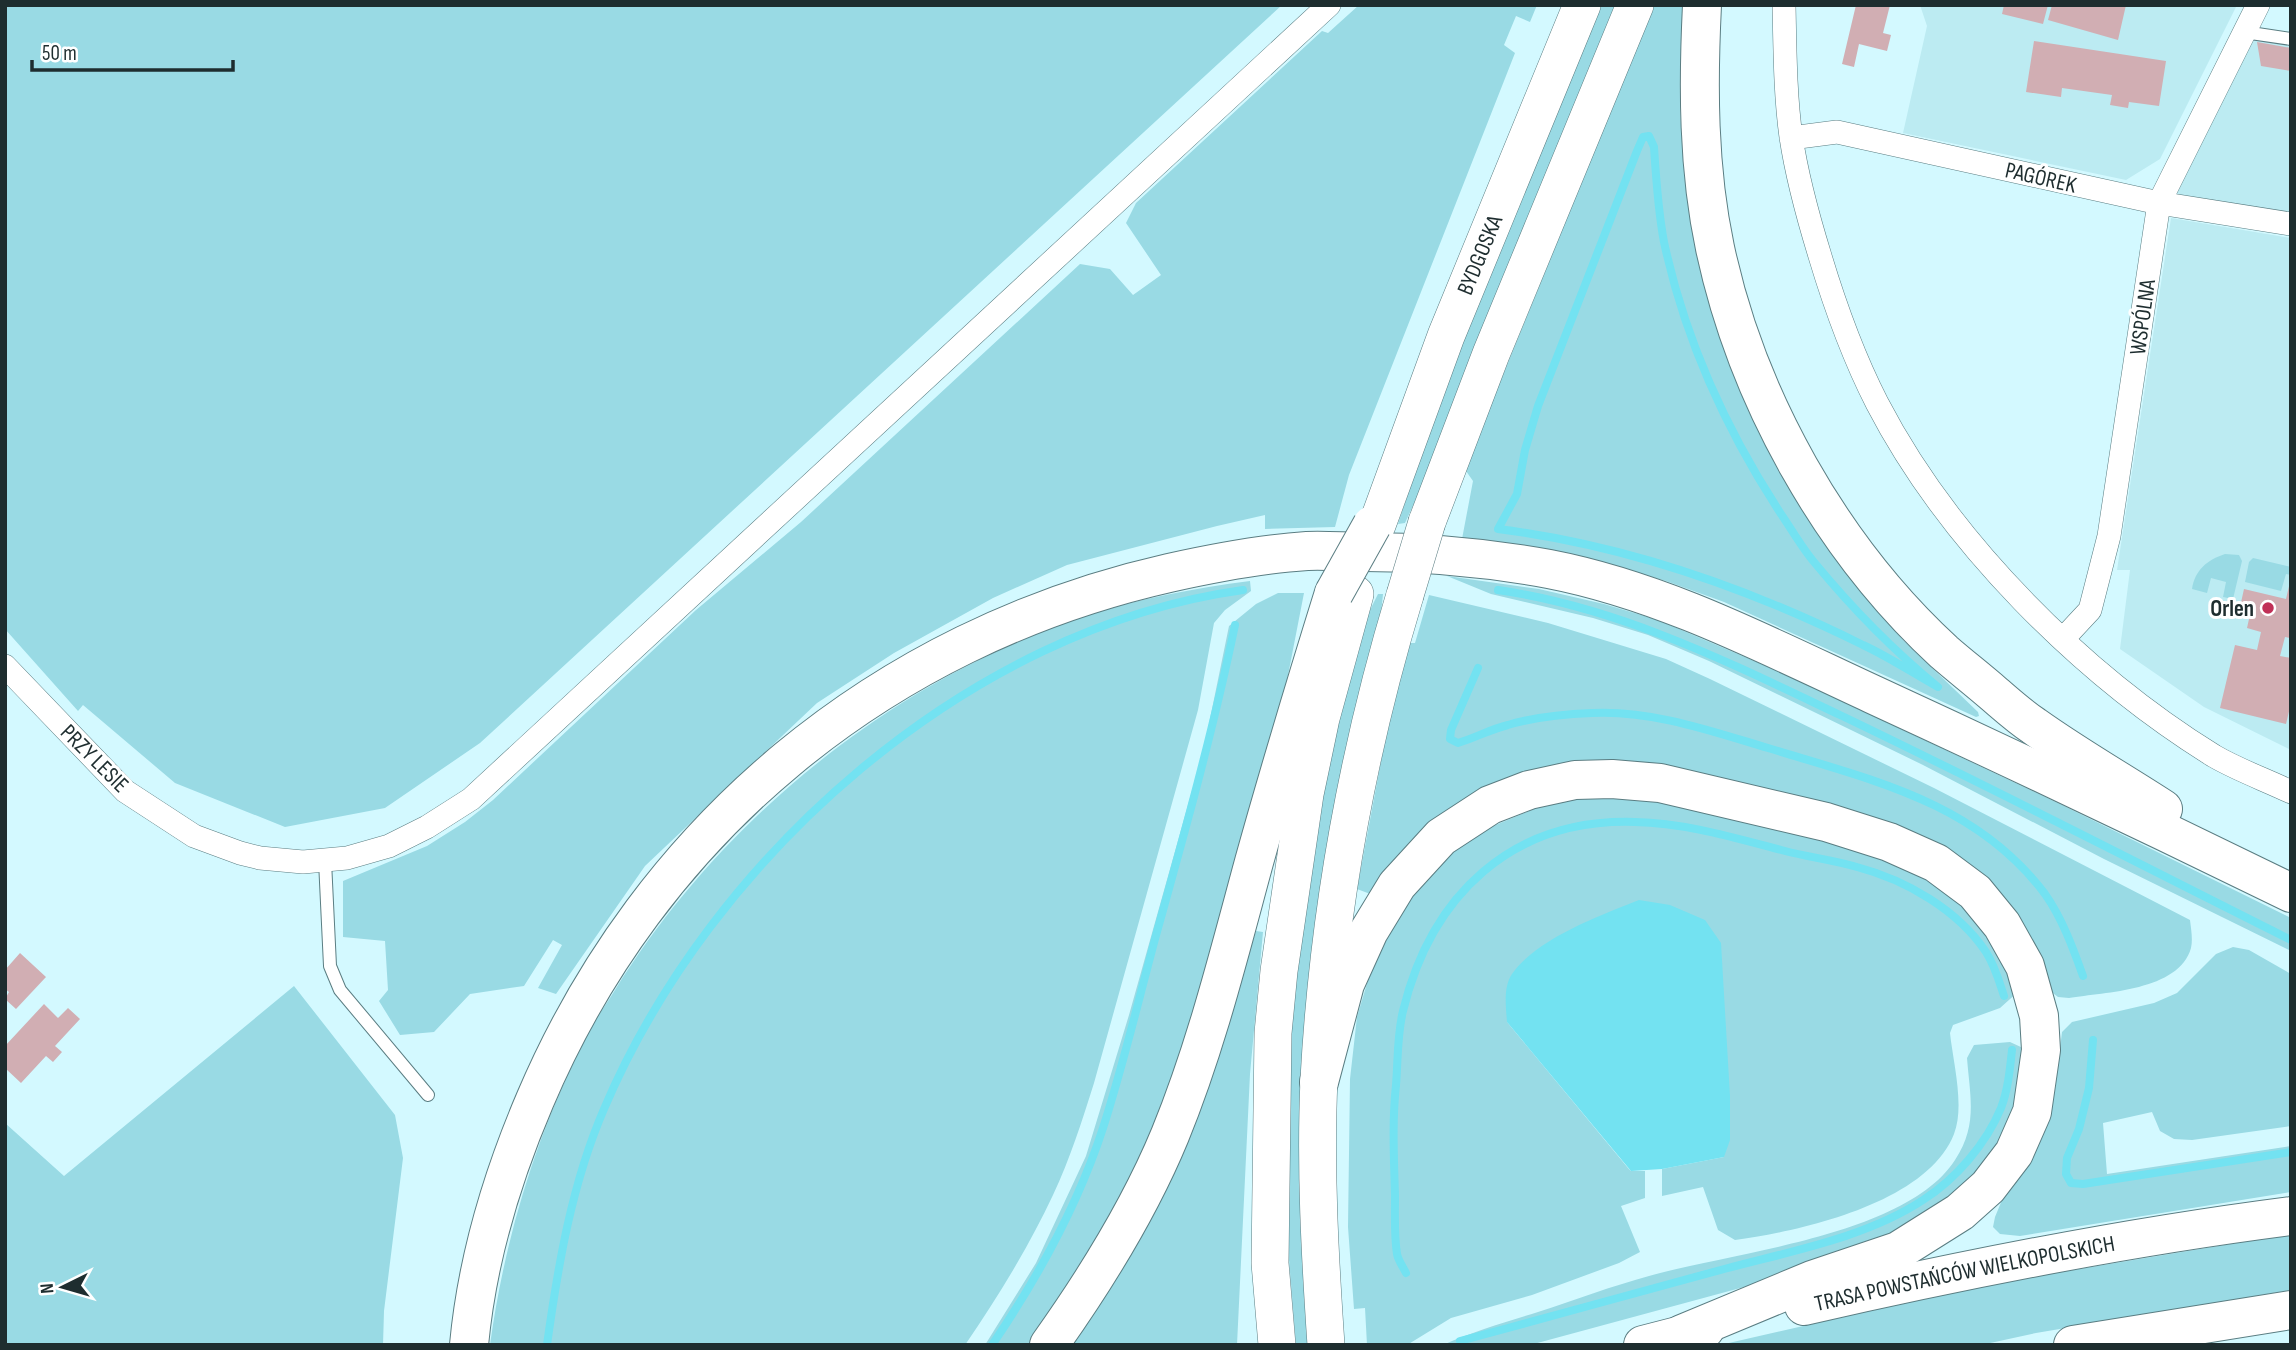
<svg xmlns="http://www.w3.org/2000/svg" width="2296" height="1350" viewBox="0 0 2296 1350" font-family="'Sofia Sans Condensed',sans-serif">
<rect width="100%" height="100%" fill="#d3f9ff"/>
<path fill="#bcebf2" d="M1920,5H2237L2160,159L2126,180L1903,133L1927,26Z
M2244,32L2291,39V224L2159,203Z
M2171,218L2291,238V750L2204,707L2120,649L2130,570H2117Z"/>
<path fill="#99dae4" d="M5,5H1282L480,743L385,808L285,827L175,783L83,705L78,711L5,629Z
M1359,5H1537L1530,22L1516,16L1504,45L1515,53L1349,475L1335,527L1265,529V515L1217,526L1067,565L993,598L894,653L817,703L645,866L556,994L538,988L562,945L553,940L524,986L470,994L434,1032L400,1035L379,1001L388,990L385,941L343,937V881L427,846L465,822L493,800L696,610L801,522L1080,264L1110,269L1133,295L1161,275L1126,223L1136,203L1322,31L1328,33Z
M1599,5H1617L1422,486L1405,523L1398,524C1456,347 1529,177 1599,5Z
M1654,5H1683L1680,111L1684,165L1876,608L1903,640L1978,712L1979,716L1976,717L1724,602L1666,581L1582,557L1462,539L1473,481L1466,471L1492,402Z
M2225,554L2239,555L2242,561L2233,599L2223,597L2226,582L2211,578L2207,593L2192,589C2195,570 2207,560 2225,554Z
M2253,558L2291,567V575L2286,574L2281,591L2245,582L2249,562Z
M1447,576L1539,589L1604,604L1658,620L1787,675L2064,806L2291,918V951L2104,859L1923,765L1709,661L1648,635L1593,618L1491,594Z
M1250,581L1251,591L1225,610L1214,623L1198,710L1094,1083C1082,1121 1070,1159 1053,1195C1028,1248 998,1297 965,1345H490C505,1236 537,1132 587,1035C595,1019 606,1005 615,990C722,818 892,681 1085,616C1138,599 1195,588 1250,581Z
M1278,593H1304L1275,742L1232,902L1143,1161L1032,1345H985L1036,1263L1086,1156L1129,1015L1204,748L1229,626L1256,604Z
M1378,594H1383L1308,1345H1296L1288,1248L1291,1022L1309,866L1335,733L1362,626Z
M1429,595L1548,623L1666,659L1710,679L1934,788L2190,920C2191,929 2193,939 2191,948C2179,991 2105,992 2069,998L2058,997L2049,990L1975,872L1562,768L1373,895L1357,889L1389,719L1409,643H1415Z
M1627,796L1724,814L1866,852L1901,865L1944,891L1977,919L2019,991L2000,1008L1953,1025L1950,1033C1953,1062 1965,1106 1954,1134C1927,1203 1801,1231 1735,1240L1718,1230L1703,1187L1662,1196V1169L1724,1157L1507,1022L1628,1168L1631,1171H1645V1198L1621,1206L1640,1252L1619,1263L1532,1295L1451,1318L1407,1345H1367L1365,1308L1354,1309L1348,1227L1350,1079L1357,1017L1374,960L1415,889L1452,852L1486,829L1546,804L1583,798Z
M1256,931L1263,932L1250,1074L1237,1345H1069L1218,1048Z
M2233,947L2249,950L2291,974V1126L2192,1140L2174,1139L2160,1131L2152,1112L2103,1123L2107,1174L2291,1146V1192L2020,1236L2000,1234L1993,1227L1995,1217L2002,1200L2045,1129L2055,1090L2062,1032L2072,1022L2154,1003L2177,993L2216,954Z
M294,986L395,1115L403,1158L384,1311L383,1345H5V1123L64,1176Z
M2010,1042L2023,1048L2017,1114L1974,1180L1901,1237L1796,1273L1530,1345H1443C1474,1331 1506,1322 1538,1312C1575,1300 1612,1286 1649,1276C1733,1252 1906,1236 1955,1160C1978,1125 1970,1097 1967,1058L1974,1045Z
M2291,1234V1290L2036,1333L1981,1345H1720L1988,1284Z"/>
<path fill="#73e2f1" d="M1639,900L1670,905L1705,920L1721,943L1730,1096V1140L1724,1157L1662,1169L1631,1171L1507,1022C1506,1007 1503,987 1512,974C1536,939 1601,915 1639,900Z"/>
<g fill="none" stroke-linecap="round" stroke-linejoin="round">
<path stroke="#73e2f1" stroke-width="8" d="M1649,136L1654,147C1656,178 1658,211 1664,242C1685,340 1726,430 1781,514C1792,530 1802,548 1814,562C1851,607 1893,650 1938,687C1913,673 1889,657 1863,645C1748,588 1625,545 1498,529L1517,494L1525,450L1538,406L1637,151L1643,137Z
M1498,590C1621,608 1728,662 1840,715C1991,787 2141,865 2291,940
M1478,668L1451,730L1450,739L1458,743C1475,738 1491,729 1508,725C1535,717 1564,714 1592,713C1652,710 1711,731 1768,748C1872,780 1976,802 2045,894C2062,918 2073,948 2083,976
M2093,1040L2089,1088L2079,1129L2067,1158L2066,1174L2071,1183L2083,1184L2291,1152
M1406,1273C1403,1267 1398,1260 1397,1254C1394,1235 1395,1214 1395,1196C1394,1159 1392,1122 1396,1085C1398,1061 1397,1035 1403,1011C1431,896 1511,818 1635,822C1686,823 1735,838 1785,851C1808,857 1833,860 1857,867C1906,880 1958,910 1986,952C1995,966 1999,981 2004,996
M1460,1341C1549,1317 1639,1292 1728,1268C1792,1251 1867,1237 1923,1200C1956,1179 1986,1144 2001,1108C2008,1090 2010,1069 2012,1050
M547,1345C558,1265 572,1183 604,1109C711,857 968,628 1243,590
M992,1345C1037,1279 1078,1205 1103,1128C1123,1066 1138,1002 1155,939C1184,835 1213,731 1235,625"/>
</g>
<path fill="#d1aeb3" d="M1856,5H1890L1883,33L1891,35L1887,51L1859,44L1854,67L1842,64Z
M2004,5H2048L2043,24L2002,14Z
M2052,5H2126L2118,40L2048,20Z
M2034,41L2166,61L2159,106L2129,102L2128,108L2110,105L2112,95L2062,88L2061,97L2026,92Z
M2257,42L2291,48V71L2261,66Z
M2290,582L2291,635L2290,638L2285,637L2280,656L2291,658V703L2286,724L2220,708L2235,645L2257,650L2261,632L2247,628L2251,610L2240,607L2244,589L2286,599Z
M20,953L46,977L16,1009L5,999L9,992L5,989V970Z
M44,1004L58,1018L68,1008L80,1019L55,1046L62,1052L53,1062L46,1056L21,1083L5,1068V1046Z"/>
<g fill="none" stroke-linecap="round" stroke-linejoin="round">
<defs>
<path id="service" d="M2244,32L2291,39
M325,861L330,966L340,990L428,1095"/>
<path id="minor" d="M1784,5C1785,49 1785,94 1791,137C1797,177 1808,217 1820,256C1835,306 1853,356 1877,403C1949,542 2082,674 2214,756C2238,770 2266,780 2291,792
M1791,138L1837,132L2159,203L2291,224
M2063,639L2090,610L2109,536L2159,203L2258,5
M5,666L125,791L194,836L240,853L260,858L303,862L347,858L389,846L427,827L471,799L1329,5"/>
<g id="primary">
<path d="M1427,522L1491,354L1635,5"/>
<path id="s1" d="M1377,525L1446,336L1582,5"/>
<path d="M1277,1345L1270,1263L1273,1033L1279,971L1305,794L1321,718L1355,594"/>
<path d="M1326,1345C1320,1257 1315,1168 1319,1079C1328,914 1357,753 1405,595"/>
</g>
<g id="motorway">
<path d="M1702,5C1698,86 1698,168 1715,248C1747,398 1831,548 1944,652C1960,666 1977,679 1993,693C2006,704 2019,716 2034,726C2076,756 2120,781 2163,809"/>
<path d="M1319,1082L1345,984L1369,931L1397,885L1441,837L1490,805L1529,790L1575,780L1612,779L1660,783L1826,822L1889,842L1936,863L1975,892L2002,925L2025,966L2039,1016L2041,1050L2032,1112L2014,1153L1988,1187L1960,1212L1898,1251L1812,1280L1682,1334"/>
<path id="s2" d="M1804,1306C1965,1269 2127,1237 2291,1216"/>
<path d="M469,1345C477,1260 502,1177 535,1100C650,829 882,638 1169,573C1214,563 1261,554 1307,551C1326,550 1345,552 1365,552C1426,552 1488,558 1549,569C1663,591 1768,646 1872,694C2013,759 2152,825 2291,893"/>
<path d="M1049,1345C1096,1279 1139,1210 1170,1135C1206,1047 1229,954 1254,862C1279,772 1306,683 1334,593"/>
<path d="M1643,1345L1705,1329"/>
<path d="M2073,1345L2291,1310"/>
</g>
</defs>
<use href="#service" stroke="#5a7d82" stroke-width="14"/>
<use href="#minor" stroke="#5a7d82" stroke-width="24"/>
<use href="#primary" stroke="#5a7d82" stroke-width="38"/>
<use href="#motorway" stroke="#5a7d82" stroke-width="40"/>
<use href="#service" stroke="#fff" stroke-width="12"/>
<use href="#minor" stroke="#fff" stroke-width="23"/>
<use href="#primary" stroke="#fff" stroke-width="37"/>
<use href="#motorway" stroke="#fff" stroke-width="38"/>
<defs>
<path id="primary-bridge" d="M1405,595L1427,522"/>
<path id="motorway-bridge" d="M1334,593L1372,525"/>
</defs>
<use href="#primary-bridge" stroke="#5a7d82" stroke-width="38" stroke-linecap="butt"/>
<use href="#motorway-bridge" stroke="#5a7d82" stroke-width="40" stroke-linecap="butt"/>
<use href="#primary-bridge" stroke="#fff" stroke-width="37"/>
<use href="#motorway-bridge" stroke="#fff" stroke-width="38"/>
</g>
<circle fill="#c03057" stroke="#fff" stroke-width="2.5" cx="2268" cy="608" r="7"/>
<g text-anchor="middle" stroke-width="6" stroke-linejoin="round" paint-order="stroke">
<g font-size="23" fill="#1e2d2f" stroke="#fff">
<text transform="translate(2041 177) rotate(13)" y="8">PAGÓREK</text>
<text dy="8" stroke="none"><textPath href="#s1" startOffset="289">BYDGOSKA</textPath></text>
<text transform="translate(2142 317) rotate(-82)" y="8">WSPÓLNA</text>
<text transform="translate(95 758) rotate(45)" y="8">PRZY LESIE</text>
<text dy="8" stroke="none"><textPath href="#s2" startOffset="164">TRASA POWSTAŃCÓW WIELKOPOLSKICH</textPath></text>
</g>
<g font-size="23" font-weight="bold" fill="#1e2d2f" stroke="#fff" text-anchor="end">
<text x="2254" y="616">Orlen</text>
</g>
</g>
<rect width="2296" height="1350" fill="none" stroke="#1e2d2f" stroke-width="14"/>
<g transform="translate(63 1287) rotate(265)" stroke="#ffffff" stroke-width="5" paint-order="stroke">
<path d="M0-5L12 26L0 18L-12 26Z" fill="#1e2d2f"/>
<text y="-10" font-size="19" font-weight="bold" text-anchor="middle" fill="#1e2d2f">N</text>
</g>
<path d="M32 60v10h201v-10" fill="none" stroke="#1e2d2f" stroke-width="3.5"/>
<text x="42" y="60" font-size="21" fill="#1e2d2f" stroke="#ffffff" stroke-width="5" paint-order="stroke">50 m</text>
</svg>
